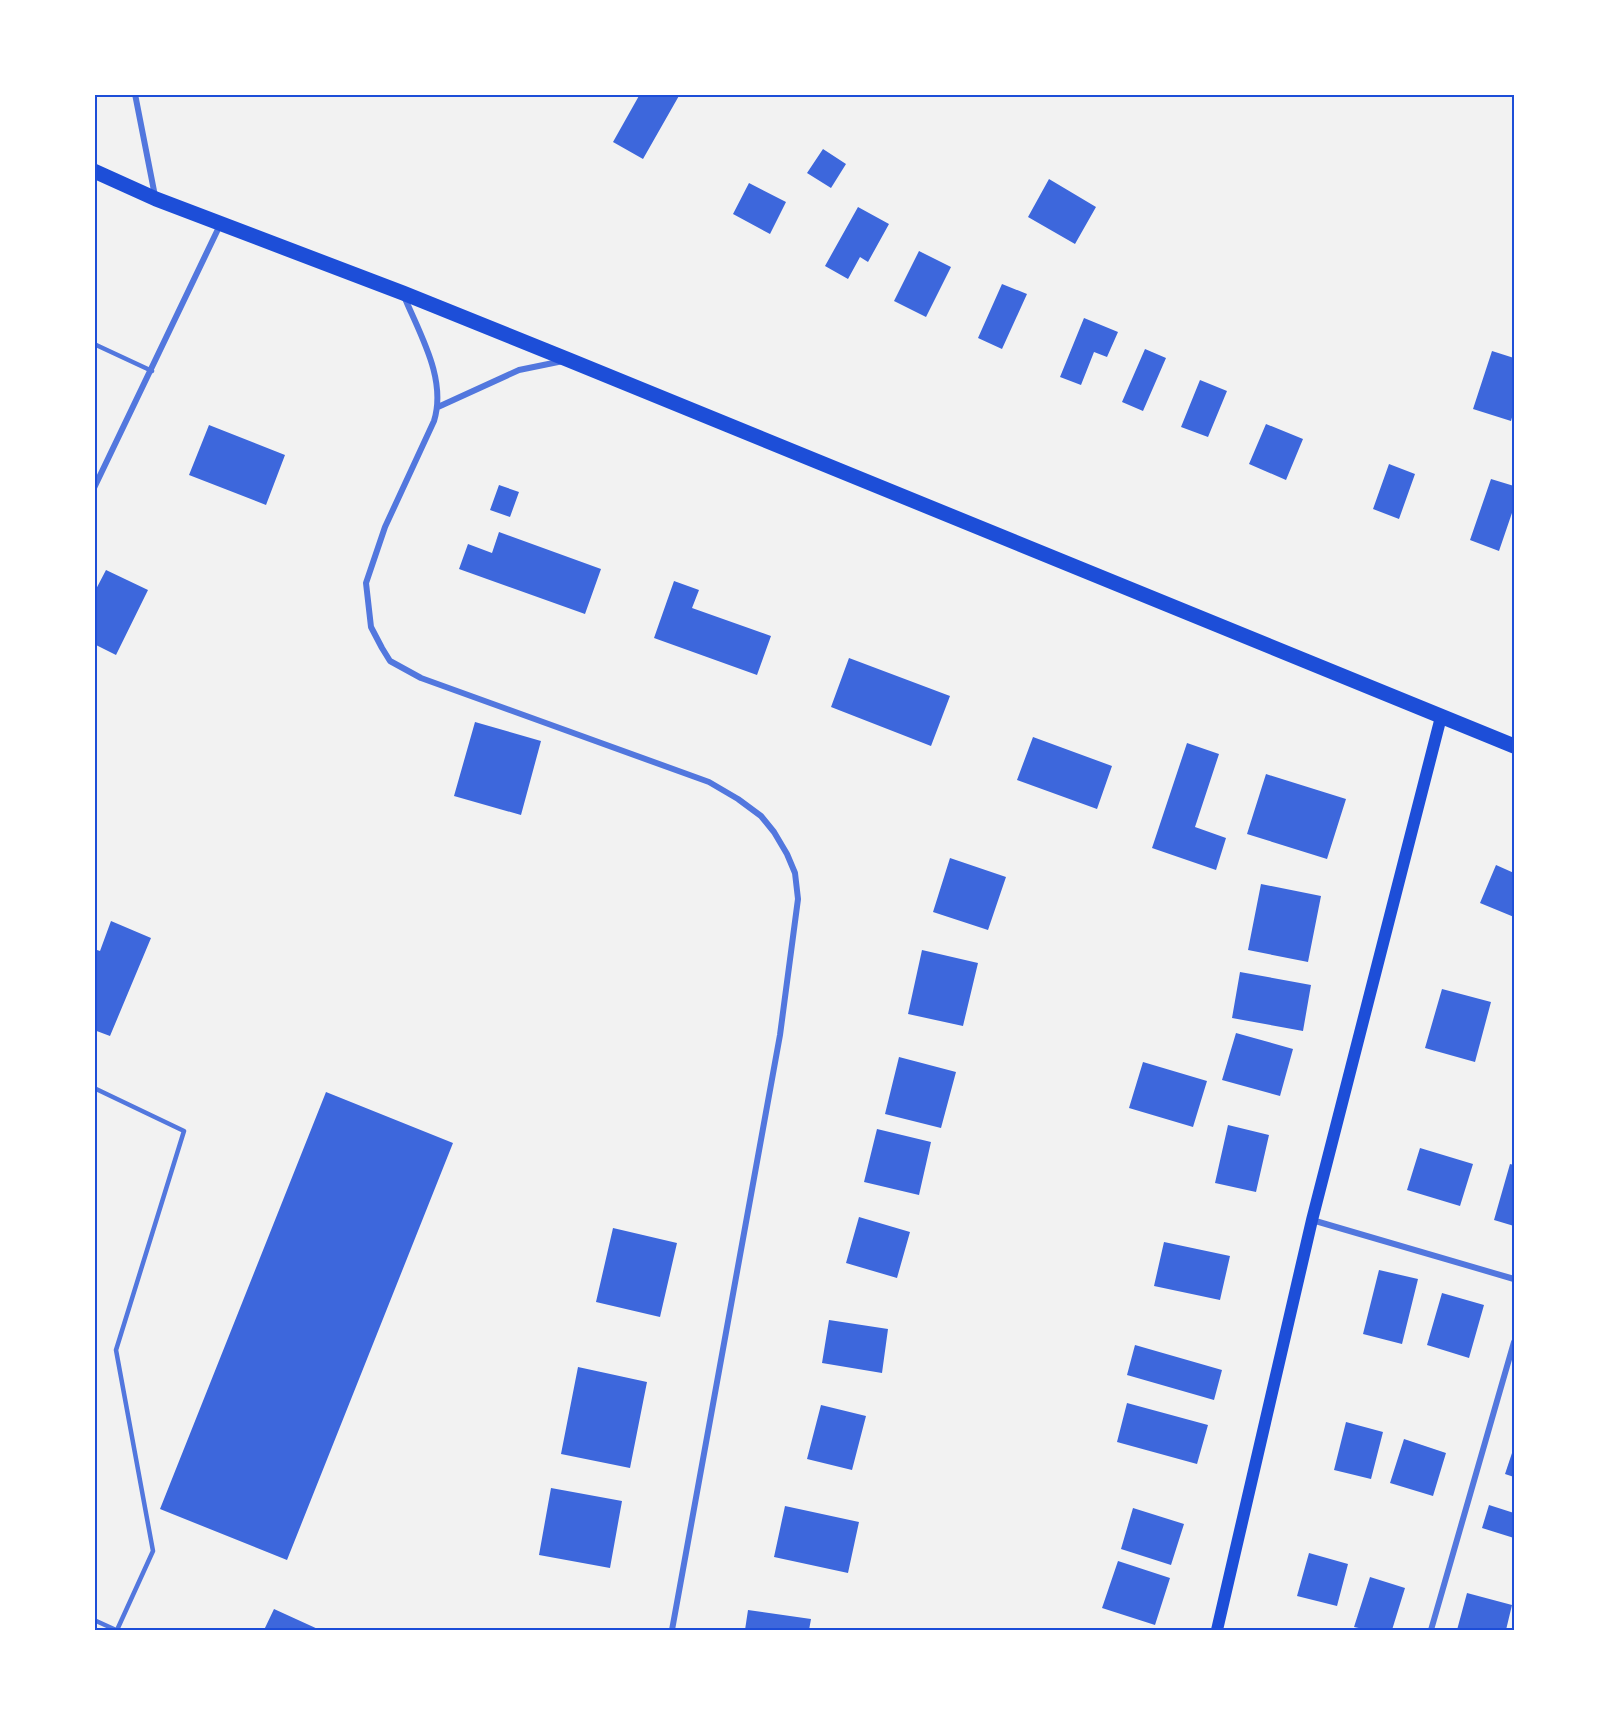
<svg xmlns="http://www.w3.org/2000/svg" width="1609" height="1725" viewBox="0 0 1609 1725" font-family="Raleway,sans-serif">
<rect width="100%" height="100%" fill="#f2f2f2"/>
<path fill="#3d67dc" d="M640,94H680L643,159L613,142Z
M823,149L846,164L831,188L807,173Z
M1049,179L1096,207L1075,244L1028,217Z
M749,183L786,202L770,234L733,214Z
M858,207L889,224L868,262L860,257L848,279L825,266Z
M919,251L951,267L926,317L894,301Z
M1002,284L1027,294L1002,349L978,338Z
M1084,318L1118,332L1107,357L1094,352L1081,385L1060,377Z
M1145,349L1166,358L1143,411L1122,402Z
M1492,351L1514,358V410L1511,421L1473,409Z
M1200,380L1227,391L1208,437L1181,427Z
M1266,424L1303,439L1286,480L1249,464Z
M209,425L285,455L266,505L189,475Z
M1389,464L1415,474L1399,519L1373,509Z
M1491,479L1514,486V507L1499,551L1470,540Z
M499,485L519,492L510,517L490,510Z
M499,532L601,569L585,614L459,569L468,544L492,553Z
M106,570L148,590L116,655L94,644V593Z
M674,581L699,590L692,608L771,636L757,675L654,638Z
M849,658L950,696L931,746L831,707Z
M475,722L541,741L521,815L454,796Z
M1033,737L1112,766L1097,809L1017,780Z
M1187,743L1219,754L1195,827L1226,838L1216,870L1152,848Z
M1266,774L1346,799L1327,859L1247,834Z
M950,858L1006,877L988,930L933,912Z
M1496,865L1514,873V917L1480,903Z
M1261,884L1321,896L1308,962L1248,950Z
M111,921L151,938L110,1036L94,1030V949L100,951Z
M922,950L978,963L963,1026L908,1014Z
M1240,972L1311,985L1303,1031L1232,1018Z
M1442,989L1491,1002L1475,1062L1425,1048Z
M1236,1033L1293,1049L1280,1096L1222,1080Z
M899,1057L956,1072L941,1128L885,1114Z
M1143,1062L1207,1081L1193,1127L1129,1108Z
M326,1092L453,1143L287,1560L160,1509Z
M1228,1125L1269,1135L1256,1192L1215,1183Z
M877,1129L931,1142L919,1195L864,1182Z
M1420,1148L1473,1164L1460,1206L1407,1190Z
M1510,1164L1514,1165V1226L1494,1220Z
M859,1217L910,1232L897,1278L846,1263Z
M613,1228L677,1243L660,1317L596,1302Z
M1164,1242L1230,1256L1220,1300L1154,1286Z
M1379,1270L1418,1279L1402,1344L1363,1334Z
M1442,1293L1484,1305L1469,1358L1427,1345Z
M829,1320L888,1329L882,1373L822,1363Z
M1135,1345L1222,1370L1214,1400L1127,1375Z
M578,1367L647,1382L630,1468L561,1454Z
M1127,1403L1208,1425L1197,1464L1117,1442Z
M821,1405L866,1416L852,1470L807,1459Z
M1346,1422L1383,1432L1371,1479L1334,1470Z
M1404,1439L1446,1453L1433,1496L1390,1483Z
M1514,1447V1477L1505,1474Z
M551,1488L622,1501L610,1568L539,1555Z
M1489,1505L1514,1513V1538L1482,1528Z
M785,1506L859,1522L848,1573L774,1557Z
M1133,1508L1184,1524L1171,1565L1121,1549Z
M1309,1553L1348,1564L1337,1606L1297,1596Z
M1118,1561L1170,1578L1155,1625L1102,1608Z
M1370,1577L1405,1588L1392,1630H1368L1354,1627Z
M1467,1593L1512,1605L1506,1630H1457Z
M274,1609L320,1630H264Z
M748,1610L811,1619L809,1630H745Z"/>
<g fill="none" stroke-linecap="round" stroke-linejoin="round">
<path stroke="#5277de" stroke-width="4.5" d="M94,344L152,371
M94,1088L184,1131L116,1350L153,1551L117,1630
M94,1620L116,1630"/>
<path stroke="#5277de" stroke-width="6" d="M135,94L155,196
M404,296C420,335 447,379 434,421L385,527L366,583L371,627L382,648L390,661L421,678L709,782L738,799L761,816L774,832L787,854L795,873L798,899L780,1035L672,1630
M438,407L519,370L563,361
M94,488L220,225
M1312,1220L1514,1279
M1431,1630L1514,1342"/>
<path stroke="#1d4ed8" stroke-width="12" d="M1217,1630L1312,1220L1441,717"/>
<path stroke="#1d4ed8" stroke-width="15" d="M94,171L156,199L403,293L569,360L1514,746"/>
</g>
<rect width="1609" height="1725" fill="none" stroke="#ffffff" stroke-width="192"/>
<rect x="96" y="96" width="1417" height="1533" fill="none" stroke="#1d4ed8" stroke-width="2"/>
</svg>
